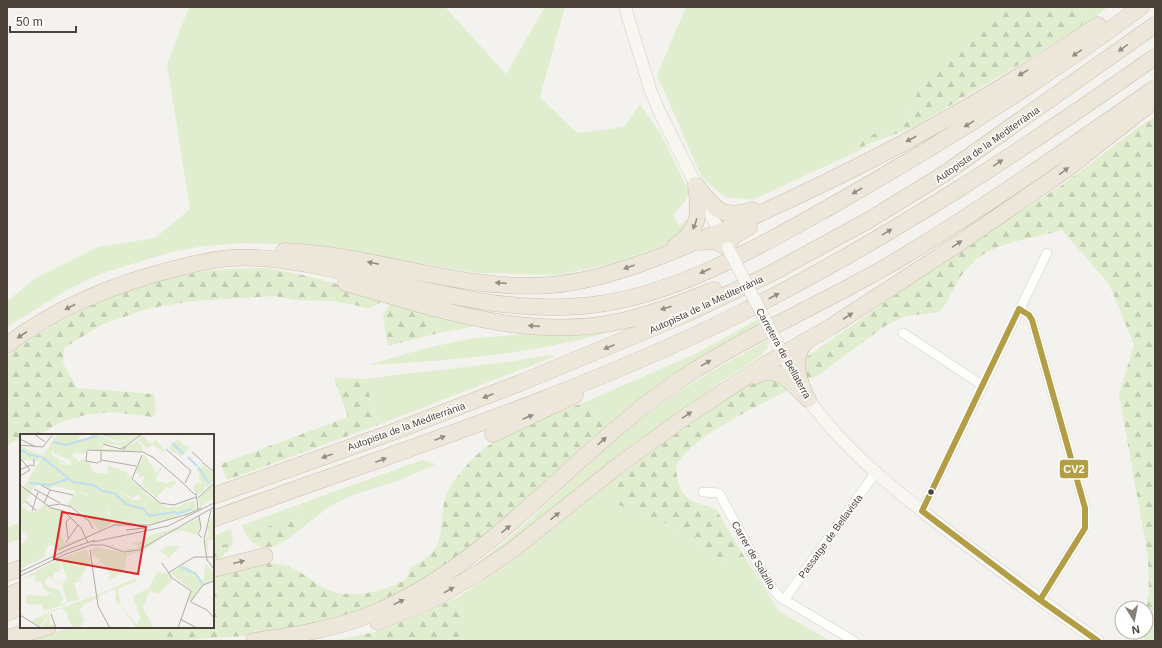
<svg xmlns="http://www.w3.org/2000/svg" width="1162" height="648" viewBox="0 0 1162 648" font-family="Helvetica,sans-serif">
<defs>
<pattern id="forest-firs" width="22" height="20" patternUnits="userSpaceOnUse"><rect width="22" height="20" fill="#e1edcf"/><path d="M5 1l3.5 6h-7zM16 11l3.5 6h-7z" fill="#c3ccb2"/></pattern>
</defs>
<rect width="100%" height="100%" fill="#f4f2ee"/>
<path fill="#e1edcf" d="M189,7H445L506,74L545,7H565L540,97L577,133L624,127L640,104L662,136L689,192L686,200L673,215L679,225L691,217L682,234L667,244L618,262L559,275L477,273L312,245L243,243L205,246L171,252L100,274L67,290L7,327V301L36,278L98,247L155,238L190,209L167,64Z
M686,7H1003L911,106L910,120L894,130L865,136L849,151L873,144L753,200L725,197L702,178L657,75Z
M1086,7H1108L1080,28L1088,13Z
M434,312L473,322L472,327L439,333Z
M757,320L760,326L640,400L608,425L587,401L695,354Z
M625,327C542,354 455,360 368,365L426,348L474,338Z
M768,340L767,346H769L759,357L718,384L637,445L552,513L470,569C532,523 584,465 644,417C682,387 725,363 768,340Z
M551,355L556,356L378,425L365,379C427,370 489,366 551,355Z
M422,460L436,464L400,480L350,496L329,507L308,523L302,517L245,533L242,525Z
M613,481V493L617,504L638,513L661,520L710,553L726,561L745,558L779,611L830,641H458C465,626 464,612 458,597L513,561Z
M21,523V539L7,543V527Z
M231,529L233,542L213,548V536Z
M72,627H159L166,641H22Z"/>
<path fill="url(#forest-firs)" d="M1003,7H1086L1088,13L1080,28L914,127L848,152L865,136L894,130L910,120L911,106L929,71L976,27Z
M1155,117V641H1144L1143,632H1146L1145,608L1149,592L1148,557L1119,394L1134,345L1109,284L1062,230C1026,241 987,241 963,273C954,286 950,300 939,312L906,316L885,326L817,376L806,380L805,358L955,254L1062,185L1140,126Z
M265,268C323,276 377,298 434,312L439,333L388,346L383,316L390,303L383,301L371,308H365L355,305L332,301L296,300L275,296L193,301L150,308L103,324L64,348L63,363L77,388L154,394L156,412L153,417L112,412L85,415L64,421L38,435H21V444L17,439L7,446V356C58,318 131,282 195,273C218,269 241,268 265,268Z
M334,378L365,379L378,425L227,480L221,464L348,417Z
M774,378L790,389C755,408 696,433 676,466C678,498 688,501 716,509L745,558L727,561L710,553L661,520L638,513L617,504L613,493V481C644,457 676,433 709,411C728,398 751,380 774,378Z
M587,401L608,425L585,444L538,492L442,572L368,611L274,634L166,641L159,627H213V575C233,570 258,560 279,564C295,566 309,579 322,587C347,601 382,592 405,580L411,567C453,547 435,526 447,493C451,483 460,473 467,465C494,432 548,417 587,401Z
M302,517L308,523C289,538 264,564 245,533Z
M233,542L229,550L213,564V548Z
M458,597C464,612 465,626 458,641H332L375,632L424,613Z"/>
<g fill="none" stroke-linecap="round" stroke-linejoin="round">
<defs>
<path id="street" d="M1019,309L1029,315L1032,320L1085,508V528L1040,600
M903,333L982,385
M703,492L719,493L768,583L780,597L854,641
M922,511L1047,253
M784,600L876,472"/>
<path id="secondary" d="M625,7L650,89L660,113L723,239
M779,347C788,364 797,383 808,399C849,456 906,499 961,541C1006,575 1052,608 1098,641"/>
<path id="highway" d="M696,185C714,208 721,220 752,210
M698,242L714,241L728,248L732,237L749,227
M676,245C700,230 700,212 696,187
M284,251C372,254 462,292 550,285C607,281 678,250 730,227C799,196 867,164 932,127C989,96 1044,61 1098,25
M346,283C435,308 528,342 622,321C653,314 684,302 714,290
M7,345C58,306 119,282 182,267C198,263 214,259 231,258C259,256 289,261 317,266C410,284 503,318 599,304C682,292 760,246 833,205C939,145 1043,80 1141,7
M755,376C780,364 791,383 808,399
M805,393C796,374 792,358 806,341
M493,434L575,395
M213,496L393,432L520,383L686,314L770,274L869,220L944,174L1155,25
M213,519C390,454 572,397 741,313C886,240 1023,150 1155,57
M213,569L265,556
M7,573L21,568
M7,596L21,590
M7,613L21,606
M378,622L434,599L480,572L511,551L619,465L685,417L766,364L832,326L955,246L1063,172L1155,100
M7,638L48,627
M254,641C295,635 335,629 374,613C497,561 574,449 684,377C753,332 830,301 901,258C988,205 1072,146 1155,88"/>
</defs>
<use href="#street" stroke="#d2d0cb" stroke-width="10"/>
<use href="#secondary" stroke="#d2cfc5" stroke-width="13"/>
<use href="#highway" stroke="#cbbfaa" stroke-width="17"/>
<use href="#street" stroke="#fdfdfc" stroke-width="9"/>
<use href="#secondary" stroke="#f7f6f1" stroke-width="12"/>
<use href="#highway" stroke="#ede7db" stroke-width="16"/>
<defs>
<path id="secondary-bridge" d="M728,248L776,341"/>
</defs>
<use href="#secondary-bridge" stroke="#d2cfc5" stroke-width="13" stroke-linecap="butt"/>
<use href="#secondary-bridge" stroke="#f7f6f1" stroke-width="12"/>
<defs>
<path id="bus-1" d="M1019,309L1029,315L1032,320L1085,508V528L1040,600L922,511Z
M1040,600L1098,641"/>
</defs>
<use href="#bus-1" stroke="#fff" stroke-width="9"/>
<use href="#bus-1" stroke="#b39e46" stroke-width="6"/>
</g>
<defs><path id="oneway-solid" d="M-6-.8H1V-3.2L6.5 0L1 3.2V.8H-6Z"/></defs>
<g fill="#948d82">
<use href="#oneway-solid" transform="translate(1123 48) rotate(144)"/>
<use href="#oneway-solid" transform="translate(1077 53) rotate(145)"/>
<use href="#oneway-solid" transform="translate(1023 73) rotate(149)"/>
<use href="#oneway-solid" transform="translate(969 124) rotate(149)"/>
<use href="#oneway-solid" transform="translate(911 139) rotate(152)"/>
<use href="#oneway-solid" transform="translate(998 163) rotate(-34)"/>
<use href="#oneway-solid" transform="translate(1064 171) rotate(-37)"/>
<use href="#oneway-solid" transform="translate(857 191) rotate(150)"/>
<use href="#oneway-solid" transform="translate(695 224) rotate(110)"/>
<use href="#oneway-solid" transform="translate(887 232) rotate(-31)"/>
<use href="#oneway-solid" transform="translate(957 244) rotate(-34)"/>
<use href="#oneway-solid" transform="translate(373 263) rotate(-169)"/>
<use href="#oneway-solid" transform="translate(629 267) rotate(160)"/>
<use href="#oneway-solid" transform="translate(705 271) rotate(156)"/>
<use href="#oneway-solid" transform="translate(501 283) rotate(-175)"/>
<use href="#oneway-solid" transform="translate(774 296) rotate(-27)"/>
<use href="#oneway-solid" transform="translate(70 307) rotate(153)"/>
<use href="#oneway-solid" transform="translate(666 308) rotate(162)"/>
<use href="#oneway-solid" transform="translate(848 316) rotate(-33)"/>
<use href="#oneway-solid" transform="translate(534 326) rotate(-176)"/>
<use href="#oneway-solid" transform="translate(22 335) rotate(147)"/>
<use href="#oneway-solid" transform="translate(609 347) rotate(157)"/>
<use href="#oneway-solid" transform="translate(706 363) rotate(-31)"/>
<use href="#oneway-solid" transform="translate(488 396) rotate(159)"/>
<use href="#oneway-solid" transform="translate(687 415) rotate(-35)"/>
<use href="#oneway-solid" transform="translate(528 417) rotate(-23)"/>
<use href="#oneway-solid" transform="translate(440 438) rotate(-21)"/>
<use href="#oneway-solid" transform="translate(602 441) rotate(-42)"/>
<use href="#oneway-solid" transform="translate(327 456) rotate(160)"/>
<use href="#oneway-solid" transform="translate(381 460) rotate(-21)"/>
<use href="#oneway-solid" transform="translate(555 516) rotate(-39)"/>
<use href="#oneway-solid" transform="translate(506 529) rotate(-39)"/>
<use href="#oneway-solid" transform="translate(239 562) rotate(-14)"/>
<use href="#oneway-solid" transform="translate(449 590) rotate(-29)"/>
<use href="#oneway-solid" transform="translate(399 602) rotate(-26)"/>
</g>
<circle fill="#4b4339" stroke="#fff" stroke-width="1.5" cx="931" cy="492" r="3.5"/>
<g text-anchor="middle" stroke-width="3" stroke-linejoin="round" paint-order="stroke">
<g font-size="10" fill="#4b4339" stroke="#fff">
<text transform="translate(987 144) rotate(-35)" y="4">Autopista de la Mediterrània</text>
<text transform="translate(706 304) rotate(-25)" y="4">Autopista de la Mediterrània</text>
<text transform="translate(784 353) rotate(61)" y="4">Carretera de Bellaterra</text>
<text transform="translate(406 426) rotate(-20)" y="4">Autopista de la Mediterrània</text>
<text transform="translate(830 536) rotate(-54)" y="4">Passatge de Bellavista</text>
<text transform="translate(754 555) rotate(60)" y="4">Carrer de Salzillo</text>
</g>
</g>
<g transform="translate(20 434)">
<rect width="194" height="194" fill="#f4f2ee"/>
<path d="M118,0H121L101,14L100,11L82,9L84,15L100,16L104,12L103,17L80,18L81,2L96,9L106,7ZM157,5L169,14L161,23L149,14ZM181,30V35L184,32L194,40V47L186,54L178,42L180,41L176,35ZM110,41L112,47L130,60L121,58L126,65L125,71L120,69V60L112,64L99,57L102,49L103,52L105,49V43ZM173.5 54a5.5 5.5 0 1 1 11 0a5.5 5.5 0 1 1-11 0ZM194,50V64L180,73L179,64ZM56,57L82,69L88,75V80L101,81L103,76L110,81V75L119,81L113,86L94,87L80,97L61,78L47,71ZM192,81L194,106H189L187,119L185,106L189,100L187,95ZM179,84L180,93L176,101L162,96L145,101L125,116L107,122L104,137L88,147L90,140L82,128L77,132L80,126L72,121L71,115L77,113L103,119L117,118L139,104ZM8,104L18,117L19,126L0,135V112ZM146,112H160L149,124L135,113L142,117ZM66,116L71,126L60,144H54L46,133L45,127L54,119ZM40,125L41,134L39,138H34L32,144L42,152L23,139L27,131ZM186,130L194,139V146L184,150L172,167L169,166L171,156L150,139L163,131L177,139L183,148ZM137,138L148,140L153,146L138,160L129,157L123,174L134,194H116L98,168L96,169V154L79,162L78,169L77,161L116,144L117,147L99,154L98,157L101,172L117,191L120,183L113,162L129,154ZM30,159L36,163L40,170L51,168L24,177L22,170L8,171L5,168L7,161L25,162ZM76,162V164L65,170L48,171L29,179L30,191L34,190L36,194L21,193L25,187L29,188L26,186L28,181L20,192L11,187L33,176Z" fill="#e1edcf"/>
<path d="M37,0H59L61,2L57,6L72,3L68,0L81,2L80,18L67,15L64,21L57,18L51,21L59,27L63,25L69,28L73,38L86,40L88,39L87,31L109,39L105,43V52L102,50L99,57L112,66H120L121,70L126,71L122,58L147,73H156L174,66L176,75L138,89L92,91L97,86H114L119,80L110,75V81L103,76L101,81H90L88,74L71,66L67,60L34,52L30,55L21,50L14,53L2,72L8,77L17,78L24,70L43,78L41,100L44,109L64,104L36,117L33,111H30L26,114L25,122L19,126L18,117L0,94V58ZM32,16L35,20L51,26L52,31L40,30L38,25L41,28L47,29L34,23L31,19ZM80,0H116L106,6L96,7ZM122,1L131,10L136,6L145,17L143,18L133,11L124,16L126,13L118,6ZM117,7L123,13L122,17H106L105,13ZM157,7L166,16L161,23L153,11ZM0,12L21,21L27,14L19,27L2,26ZM125,22L137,39L140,33L142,34L136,44L137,47L147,49L154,46L157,48L150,55L147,52L136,64L123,51L124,42L119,43V39H115L122,23ZM179,33L185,43H188L187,45L193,47L186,53L180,45L181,40L177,35ZM155,94L122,114L107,117L90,112L94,110V113L102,115H114L118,113L112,108H122L131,101ZM59,118L45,129L54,144L63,145L54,149L59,166L47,168L42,150L47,145L40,125ZM27,131L23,139L29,142L24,148L27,152L39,156L43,166L41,170L34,161L25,156L20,147L16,148L14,141L0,146ZM62,168L65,170L59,176L64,186L61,192L54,194L48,185V179L41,174Z" fill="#e1edcf" fill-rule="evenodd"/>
<path fill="none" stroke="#c0def0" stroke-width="2" d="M84,1L102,0M33,8L46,11L77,2M152,9L164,20M0,15L10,21L21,23M22,23L53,48L73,51L82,57L94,59L106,70L124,75L129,82L155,78L158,80L172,75M168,23L177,32M178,33L189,49M10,49L30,51L48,45M161,133L175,139L183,150"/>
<path fill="none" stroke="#b0aca6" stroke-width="1" d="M14,0L25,8M0,5L16,13M83,10L101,15L106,12M0,11L23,13L33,0M146,15L171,37L165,49M67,16L123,18L134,24L163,49M67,17L66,27L77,29L81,27V18M103,18L106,12L122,0M172,18L182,27M122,21L112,45L140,69L154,71L176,63M0,24L10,36L0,42M81,26L116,32M182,28L194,38M0,36L10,31L14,32V25M163,49L175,61M0,51L31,74L44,77L61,94L68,109M21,51L30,56L53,61M14,55L40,69M176,59L178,75M178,64L194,49M5,67L17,77M24,69L30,56M28,72L40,70L51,73L69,87L73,95M12,77L18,58M166,81L181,74M179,82L181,94L178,100L182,104M106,96L124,94M186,97L184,105L187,126L194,135M186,97L191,76M48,104L46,88L51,83M46,108L58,91M73,108L148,92L194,69M38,116L94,91H130L168,80M70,116L78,172L90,194M142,129L152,144L171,157L158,194M0,138L49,115L75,106M148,139L174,123H194M0,142L46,120L71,111H84L104,118L119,116L194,73M170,168L183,151L194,147M171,168L187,176L194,184M31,180L36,194M0,181L21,194M160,185L177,194"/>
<path fill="#d62828" fill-opacity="0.15" stroke="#d62828" stroke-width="2" d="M42,78L126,93L118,140L34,125Z"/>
<rect width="194" height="194" fill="none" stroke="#4b4339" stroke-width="2"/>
</g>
<rect stroke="#fff" stroke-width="1.5" x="1059" y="459" width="30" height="20" rx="4" fill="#b39e46"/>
<g font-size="11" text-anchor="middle" font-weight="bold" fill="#fff">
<text x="1074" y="473">CV2</text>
</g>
<rect width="1162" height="648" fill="none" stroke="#4b4339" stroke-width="16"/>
<g transform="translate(1134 620) rotate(170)"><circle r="19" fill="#ffffff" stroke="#b7b4b0"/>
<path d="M0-3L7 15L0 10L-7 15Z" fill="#868078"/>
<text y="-6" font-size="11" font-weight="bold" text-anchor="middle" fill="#4b4339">N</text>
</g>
<path d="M10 26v6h66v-6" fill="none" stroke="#4b4339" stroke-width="2"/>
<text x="16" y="26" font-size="12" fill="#4b4339" stroke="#ffffff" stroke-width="3" paint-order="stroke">50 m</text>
</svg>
